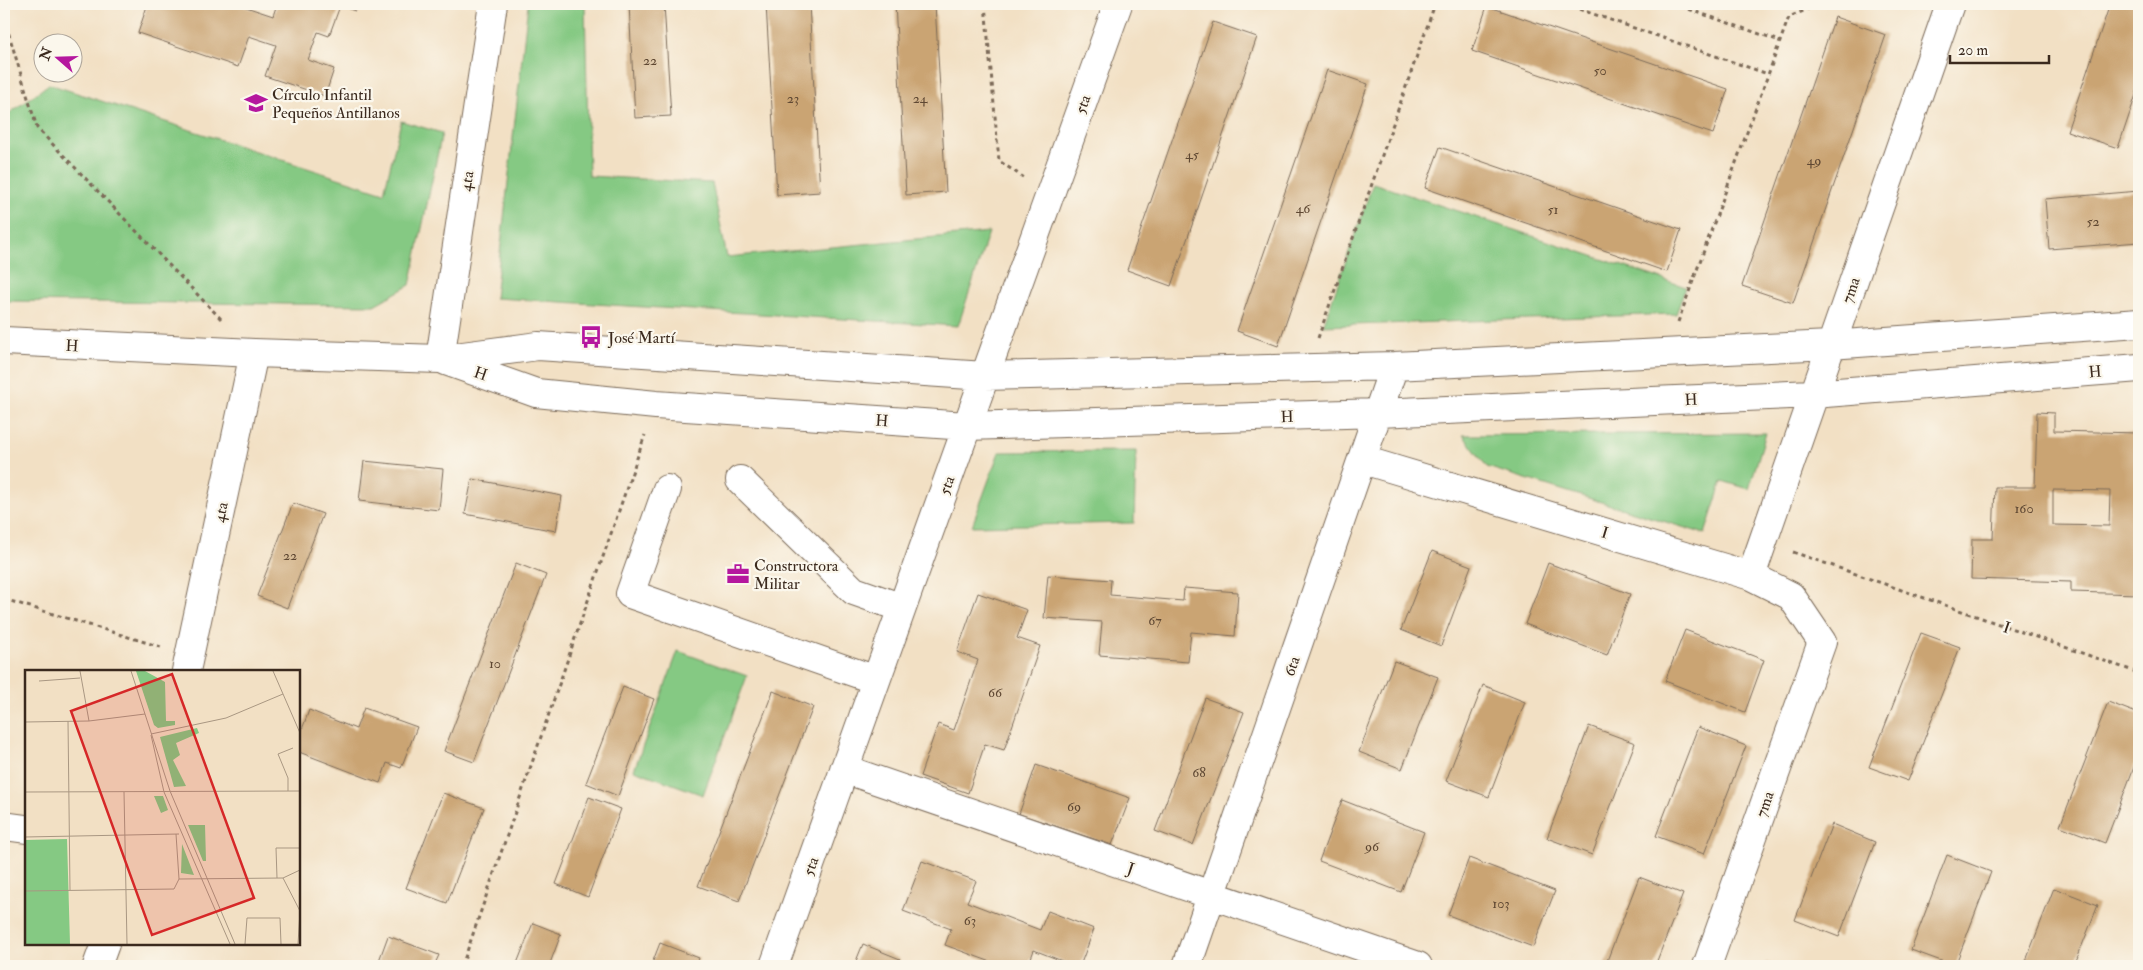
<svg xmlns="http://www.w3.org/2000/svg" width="2143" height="970" viewBox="0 0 2143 970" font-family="'IM FELL Double Pica',serif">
<rect width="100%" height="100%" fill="#fbf7ec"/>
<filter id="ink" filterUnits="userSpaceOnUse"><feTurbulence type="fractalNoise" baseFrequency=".02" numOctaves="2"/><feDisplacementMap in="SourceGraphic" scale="10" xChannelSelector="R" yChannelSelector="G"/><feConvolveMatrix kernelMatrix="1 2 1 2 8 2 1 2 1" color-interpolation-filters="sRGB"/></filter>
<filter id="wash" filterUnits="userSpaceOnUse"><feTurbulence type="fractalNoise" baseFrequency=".0096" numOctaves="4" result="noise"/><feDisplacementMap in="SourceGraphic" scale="20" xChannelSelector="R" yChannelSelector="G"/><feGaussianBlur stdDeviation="1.12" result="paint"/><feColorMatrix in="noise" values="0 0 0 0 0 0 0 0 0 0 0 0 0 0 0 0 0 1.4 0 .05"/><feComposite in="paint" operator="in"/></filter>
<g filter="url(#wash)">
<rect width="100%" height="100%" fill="#f2e0c4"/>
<path fill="#85c983" stroke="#607a50" d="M528,4H585L589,176L712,183L727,257L989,232L958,326L495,298Z
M49,84L384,193L401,121L442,133L410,285L374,305L4,301V117Z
M1373,183L1686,287L1676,314L1323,326Z
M1766,433L1749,489L1722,481L1705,534L1487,467L1463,435Z
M1136,451L1134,523L972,526L999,452Z
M678,651L747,676L703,795L634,770Z"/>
<g id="blocks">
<path fill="#caa473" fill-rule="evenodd" d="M142,4H237L273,16L277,4H358L355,11L340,6L329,36L318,32L308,60L334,69L325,96L265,76L276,45L249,36L238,67L138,33L147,6Z
M629,4H664L671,116L635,118Z
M766,4H809L820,192L777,195Z
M895,4H935L946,192L906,195Z
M2110,4H2139V86L2118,148L2067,131Z
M1487,6L1728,89L1713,134L1472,51Z
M1835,17L1886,35L1793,303L1742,286Z
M1213,22L1257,37L1171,286L1127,270Z
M1327,70L1368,84L1278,346L1237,331Z
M1440,147L1681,230L1667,272L1425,188Z
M2139,191V242L2049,249L2045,199Z
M2037,412L2054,413V431L2139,433V594L2071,592V582L1971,579L1972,539H1993L1995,487H2035ZM2053,490L2110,491L2109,526L2053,525Z
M364,461L443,469L439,510L359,501Z
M472,479L562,496L556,531L465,514Z
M293,503L323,514L287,608L257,596Z
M1432,551L1471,566L1441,646L1401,630Z
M516,563L546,575L474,762L444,751Z
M1548,563L1630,594L1607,655L1525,624Z
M1048,575L1111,580L1110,595L1183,601L1184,588L1238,592L1235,636L1191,632L1188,662L1099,655L1102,622L1044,618Z
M978,593L1027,610L1017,638L1040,646L1004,750L985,744L968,793L920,776L938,724L954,730L978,660L957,652Z
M1685,630L1764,660L1745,712L1665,681Z
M1921,633L1960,647L1908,781L1869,767Z
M1394,661L1438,677L1402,769L1359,752Z
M1483,685L1525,702L1489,797L1446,781Z
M623,687L654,699L618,796L586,783Z
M773,691L813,707L739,901L698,886Z
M1205,698L1244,712L1193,845L1155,831Z
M2108,702L2139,714V754L2105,843L2060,826Z
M364,708L417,727L401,768L387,763L380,783L299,752V738L309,710L356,729Z
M1589,726L1635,743L1592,855L1547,838Z
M1698,727L1746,746L1704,854L1656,836Z
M1036,765L1130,798L1112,845L1019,814Z
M443,793L484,808L447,903L406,888Z
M589,797L621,809L588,897L556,884Z
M1342,800L1424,832L1401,892L1319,861Z
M1832,824L1875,842L1839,937L1795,920Z
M1947,855L1991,872L1955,966L1911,950Z
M1469,858L1555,891L1533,947L1448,915Z
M922,861L976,881L967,902L1040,930L1048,911L1094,929L1080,966H1075L1034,950L1028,966H1002L945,945L951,929L903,911Z
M1639,877L1683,894L1655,966H1605Z
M2054,888L2098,905L2074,966H2024Z
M533,923L561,934L549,966H516Z
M388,936L439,955L434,966H377Z
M660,943L699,958L696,966H651Z
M863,944L900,959L897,966H854Z
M1766,962L1777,966H1765Z"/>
</g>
</g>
<g filter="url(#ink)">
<use href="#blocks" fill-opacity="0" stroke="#7b6a58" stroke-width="1"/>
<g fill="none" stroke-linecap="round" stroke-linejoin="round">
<defs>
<path id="minor" d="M4,341L254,353L440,359L538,346L985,376L1394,366L1830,345L2139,323
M440,359L493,4
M446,361L536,393L656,405L967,426L1378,413L1813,394L2139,368
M1363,460L1751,576L1791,596L1822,642L1707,966
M740,480L854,591L902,608
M667,489L630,594L876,680
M1751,576L1950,4
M186,671L254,353
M844,769L1418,966
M4,826L26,829
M97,966L105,944
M774,966L1118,4
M1187,966L1394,366"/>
</defs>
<use href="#minor" stroke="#7b6a58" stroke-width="30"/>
<path stroke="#7b6a58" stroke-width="3" stroke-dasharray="4 4" stroke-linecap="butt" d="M985,4L999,161L1023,177
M1564,4L1768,74
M1674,4L1780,41
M4,18L37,128L223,321
M1678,322L1789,17L1820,4
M1318,338L1435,4
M1793,552L2139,673
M4,599L161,647
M462,966L645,435"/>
<use href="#minor" stroke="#fff" stroke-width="28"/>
</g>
</g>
<defs>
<symbol id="school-bare" viewBox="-9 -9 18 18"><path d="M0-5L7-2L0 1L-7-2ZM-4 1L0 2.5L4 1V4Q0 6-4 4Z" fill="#b5179e" stroke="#fbf7ec" stroke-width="2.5" paint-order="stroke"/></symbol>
<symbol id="bus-bare" viewBox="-9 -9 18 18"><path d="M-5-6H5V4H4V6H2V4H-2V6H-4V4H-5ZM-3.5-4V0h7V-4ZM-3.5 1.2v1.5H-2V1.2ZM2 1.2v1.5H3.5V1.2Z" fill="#b5179e" stroke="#fbf7ec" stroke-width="2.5" paint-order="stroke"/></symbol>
<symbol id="office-bare" viewBox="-9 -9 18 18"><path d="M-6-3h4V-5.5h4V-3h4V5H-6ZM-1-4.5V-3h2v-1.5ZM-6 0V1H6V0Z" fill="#b5179e" stroke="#fbf7ec" stroke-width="2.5" paint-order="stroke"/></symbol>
</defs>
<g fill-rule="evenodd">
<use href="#school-bare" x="240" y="87" width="32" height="32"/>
<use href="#bus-bare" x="575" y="321" width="32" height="32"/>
<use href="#office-bare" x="722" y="558" width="32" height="32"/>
</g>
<g text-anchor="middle" stroke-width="4.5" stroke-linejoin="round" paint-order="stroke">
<g font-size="14" fill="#5f4833">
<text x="650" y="65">22</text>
<text x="1600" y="75">50</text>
<text x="793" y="103">23</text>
<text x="920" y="103">24</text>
<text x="1192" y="159">45</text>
<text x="1814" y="165">49</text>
<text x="1303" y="213">46</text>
<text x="1553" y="214">51</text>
<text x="2093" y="226">52</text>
<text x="2024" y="513">160</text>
<text x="290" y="560">22</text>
<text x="1155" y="625">67</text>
<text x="495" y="668">10</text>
<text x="995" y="697">66</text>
<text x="1199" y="777">68</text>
<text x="1074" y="811">69</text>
<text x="1372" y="851">96</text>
<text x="1501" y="908">103</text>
<text x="970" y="925">63</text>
</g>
<g font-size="16" fill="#3b2a1e" stroke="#fbf7ec" text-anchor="start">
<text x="272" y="100">Círculo Infantil<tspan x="272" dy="18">Pequeños Antillanos</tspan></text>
<text x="608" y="343">José Martí</text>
<text x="754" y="571">Constructora<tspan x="754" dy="18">Militar</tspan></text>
</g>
<g font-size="16" fill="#3b2a1e" stroke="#fbf7ec">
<text transform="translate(1082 104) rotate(-70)" y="6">5ta</text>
<text transform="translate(466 181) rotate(-81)" y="6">4ta</text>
<text transform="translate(1850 290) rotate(-71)" y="6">7ma</text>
<text transform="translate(72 345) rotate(3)" y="6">H</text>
<text transform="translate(2095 371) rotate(-5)" y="6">H</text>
<text transform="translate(481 373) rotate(19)" y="6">H</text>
<text transform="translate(1691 399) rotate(-3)" y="6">H</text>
<text transform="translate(1287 416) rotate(-2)" y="6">H</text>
<text transform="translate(882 420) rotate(4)" y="6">H</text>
<text transform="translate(946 485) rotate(-70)" y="6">5ta</text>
<text transform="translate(220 512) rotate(-78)" y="6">4ta</text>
<text transform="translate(1605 532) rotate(17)" y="6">I</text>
<text transform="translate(2007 627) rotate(19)" y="6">I</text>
<text transform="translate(1291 666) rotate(-71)" y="6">6ta</text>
<text transform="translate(1764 804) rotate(-71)" y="6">7ma</text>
<text transform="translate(810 866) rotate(-70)" y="6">5ta</text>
<text transform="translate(1131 868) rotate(19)" y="6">J</text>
</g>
</g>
<g transform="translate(25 670)">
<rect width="275" height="275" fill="#f2e0c4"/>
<path d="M111,1H120L140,12L141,51H150V55L133,58L129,55ZM172,58L174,63L151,73L155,85L148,90L161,116L149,117L135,67ZM129,126H138L143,140L136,143ZM163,155H180L181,191H178ZM42,169L45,274H0V170ZM157,174L169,205L156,203Z" fill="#85c983"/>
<path fill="none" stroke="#a99782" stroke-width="1" d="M55,1L64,51M106,1L145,121L210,274M248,1L275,63M14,11L55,8M43,51L45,220M0,52L64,51L120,44M126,64L201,48L258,24M126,65L139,122L205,274M263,121V108L253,84L268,78M0,122L275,121M99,122L102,274M0,167L154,164M252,208L251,178H275M258,208L275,241L273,274M154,209L258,208L275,200M0,221L149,219L154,209L151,164M220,274L222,248H255L256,274"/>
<path fill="#d62828" fill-opacity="0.15" stroke="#d62828" stroke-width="2.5" d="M147,4L229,228L127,265L46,41Z"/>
<rect width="275" height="275" fill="none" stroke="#3b2a1e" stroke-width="2.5"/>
</g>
<rect width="2143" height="970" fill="none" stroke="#fbf7ec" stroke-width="20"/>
<g transform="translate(58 58) rotate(290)"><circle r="24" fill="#fbf7ec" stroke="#aea59a"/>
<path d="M0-4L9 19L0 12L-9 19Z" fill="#b5179e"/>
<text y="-8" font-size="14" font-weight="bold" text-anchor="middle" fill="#3b2a1e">N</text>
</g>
<path d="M1950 55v8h99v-8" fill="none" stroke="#3b2a1e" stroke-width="2.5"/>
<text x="1958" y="55" font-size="15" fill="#3b2a1e" stroke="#fbf7ec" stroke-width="4" paint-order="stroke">20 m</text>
</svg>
